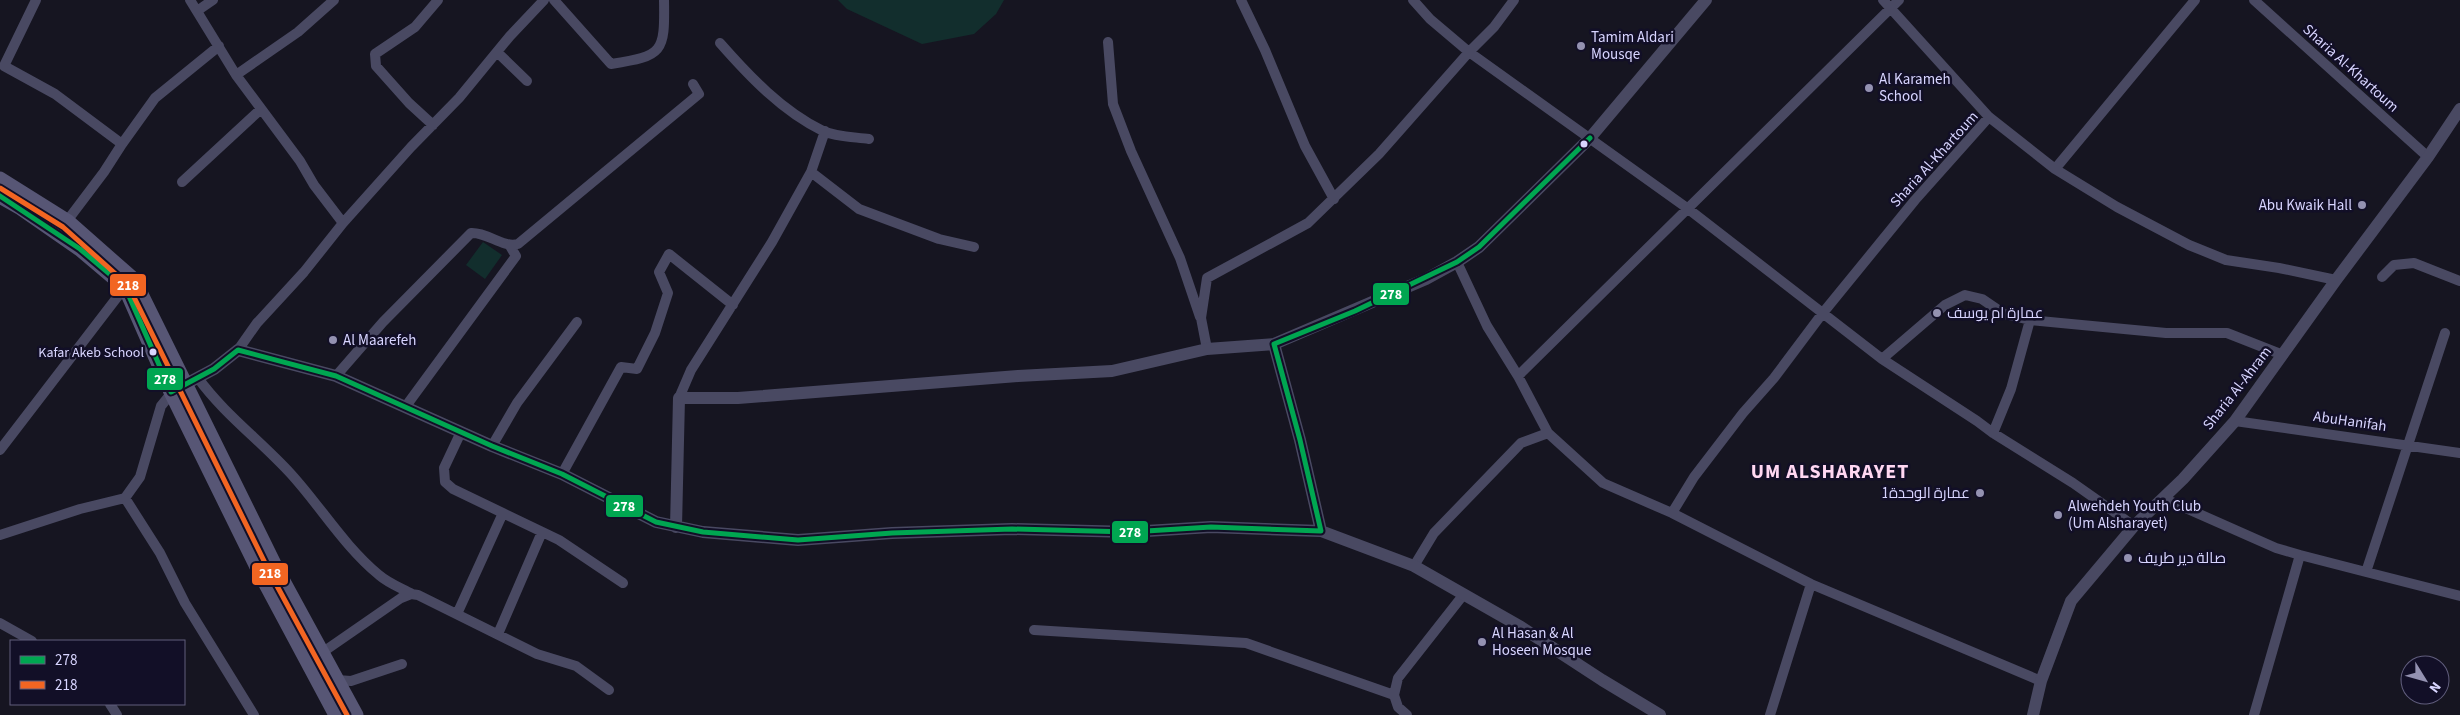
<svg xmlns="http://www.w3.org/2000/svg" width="2460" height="715" viewBox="0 0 2460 715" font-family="'Source Sans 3',Cairo,sans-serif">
<rect width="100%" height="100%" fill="#161521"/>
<path fill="#122e2d" d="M838,0H1004L996,14L974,34L922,44L847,9Z
M483,242L502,255L485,279L466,265Z"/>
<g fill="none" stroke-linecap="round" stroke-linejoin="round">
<path stroke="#494962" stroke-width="10" d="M36,0L4,66L55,94L122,144L104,172L67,221
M190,0L236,75L300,161L314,185L343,223
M554,0L611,64C663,56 665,53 664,0
M1241,0L1265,50L1305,146L1334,199
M1413,0L1430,19L1469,52L1494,27L1514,0
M1883,0L1989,117L2055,169L2117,207L2189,245L2226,260L2279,268L2336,280
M2254,0L2428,157
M197,11L213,0
M1108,42L1113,104L1131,151L1180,258L1200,317
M720,43C749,76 782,111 823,131C836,137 855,137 869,139
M497,52L527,81
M236,75L298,32L334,0
M433,125L409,103L376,66L375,54L415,27L438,0
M122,144L155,98L219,46
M2055,169L2195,0
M811,172L825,131
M182,182L261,109
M1457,262L1487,326L1518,376L1548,433L1603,483L1672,513L1811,584L2041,681
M2382,277L2394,265L2414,263L2460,281
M1207,349L1201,318L1207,278L1308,223L1379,154L1469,52L1687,208L1882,359L1977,421L1993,433L2073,483L2134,526
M238,350L257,323L304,272L343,223L411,147L459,98L510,36L544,0
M1882,359L1945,305L1965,295L1982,299L2004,314L2030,320L2166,333H2227L2283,355
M336,376L383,322L471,233C488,232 502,248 518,244L699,94L693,84
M1518,376L1899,0
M198,378C224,414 261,441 291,474C321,507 344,546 379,575C388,583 401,588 412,594
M679,398L691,370L772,242L811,172L859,209L939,239L974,247
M406,406L516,256L510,246
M2235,421L2460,453
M461,432L444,468L445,482L453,489L559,540L623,583
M1993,433L2011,389L2030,320
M492,446L517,403L577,322
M0,450L125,287
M562,474L621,367L637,369L655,333L668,293L659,272L669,254L733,305
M125,498L160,553L185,603L254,715
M2163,498L2276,548L2300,555
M1672,513L1694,477L1743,413L1774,378L1822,314L1915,200L1989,117
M0,535L80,509L125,498L140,477L161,406L174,390
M1414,566L1434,533L1521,443L1548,433
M2366,572L2460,596
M457,614L503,513
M0,623L32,641
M1034,630L1246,643L1394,695
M498,634L542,532
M323,652L401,598L411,594L418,595L537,654L576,666L609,690
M322,688L337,680L351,681L402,664
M110,704L117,715
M1407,715L1398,707L1394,695L1398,678L1464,594
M1770,715L1811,584
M2254,715L2300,555L2366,572L2445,333"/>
<path stroke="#494962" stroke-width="12" d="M184,385L214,369L238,350L336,376L492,446L562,474L656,522L703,532L798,540L892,533L1012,529L1130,532L1211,527L1321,531L1414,566L1521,627L1602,680L1660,715
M676,527L679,398H738L1018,376L1112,371L1207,349L1274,344
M1321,531L1300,440L1274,344L1426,279L1457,262L1479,247L1590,138L1706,0
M2033,715L2041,681L2071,601L2134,526L2183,479L2235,421L2336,280L2428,157L2460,109"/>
<path stroke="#575675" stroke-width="15" d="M0,179L67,221L134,280L277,570L356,715
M0,196L21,208L80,249L125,287L171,392L258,569L336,715"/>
<defs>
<path id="bus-1" d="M0,196L80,249L125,287L171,392L214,369L238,350L336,376L492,446L562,474L656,522L703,532L798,540L892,533L1012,529L1130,532L1211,527L1321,531L1300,440L1274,344L1355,311L1457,262L1479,247L1590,138"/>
<path id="bus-2" d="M0,188L63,227L128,285L270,573L347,715"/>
</defs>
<use href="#bus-1" stroke="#120f27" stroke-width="9"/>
<use href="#bus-2" stroke="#120f27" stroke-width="9"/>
<use href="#bus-1" stroke="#00a651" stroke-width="5"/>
<use href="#bus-2" stroke="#f26522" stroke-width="5"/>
</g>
<g fill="#9492b1" stroke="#120f27" stroke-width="2">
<circle cx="1581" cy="46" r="5"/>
<circle cx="1869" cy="88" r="5"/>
<circle cx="2362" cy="205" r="5"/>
<circle cx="1937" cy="313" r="5"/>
<circle cx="333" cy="340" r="5"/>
<circle cx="1980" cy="493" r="5"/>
<circle cx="2058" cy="515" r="5"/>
<circle cx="2128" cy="558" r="5"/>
<circle cx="1482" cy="642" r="5"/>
</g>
<g fill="#d8d5ff" stroke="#120f27" stroke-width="2">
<circle cx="1584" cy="144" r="4.5"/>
<circle cx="153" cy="352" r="4.5"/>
</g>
<g text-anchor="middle" stroke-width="5" stroke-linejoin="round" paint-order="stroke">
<g font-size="14" fill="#d8d5ff" stroke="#120f27" text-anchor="end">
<text x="144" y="357">Kafar Akeb School</text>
</g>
<g font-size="15" fill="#d8d5ff" stroke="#120f27" text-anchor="start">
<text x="1591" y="42">Tamim Aldari<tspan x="1591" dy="17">Mousqe</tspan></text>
<text x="1879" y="84">Al Karameh<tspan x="1879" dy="17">School</tspan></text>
<text x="2352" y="210" text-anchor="end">Abu Kwaik Hall</text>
<text x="1947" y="318">عمارة ام يوسف</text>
<text x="343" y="345">Al Maarefeh</text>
<text x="1970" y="498" text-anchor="end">عمارة الوحدة1</text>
<text x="2068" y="511">Alwehdeh Youth Club<tspan x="2068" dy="17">(Um Alsharayet)</tspan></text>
<text x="2138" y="563">صالة دير طريف</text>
<text x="1492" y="638">Al Hasan &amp; Al<tspan x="1492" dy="17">Hoseen Mosque</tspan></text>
</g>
<g font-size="15" fill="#d8d5ff" stroke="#120f27">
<text transform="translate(2351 68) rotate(42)" y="5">Sharia Al-Khartoum</text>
<text transform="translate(1934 159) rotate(-48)" y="5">Sharia Al-Khartoum</text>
<text transform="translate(2237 388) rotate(-52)" y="5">Sharia Al-Ahram</text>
<text transform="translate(2350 421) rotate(8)" y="5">AbuHanifah</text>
</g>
<g font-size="20" font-weight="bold" letter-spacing="1" fill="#ffd7f2" stroke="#120f27">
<text x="1830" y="478">UM ALSHARAYET</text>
</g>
</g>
<g stroke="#120f27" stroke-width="2">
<rect x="109" y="273" width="38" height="24" rx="5" fill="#f26522"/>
<rect x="1372" y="282" width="38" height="24" rx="5" fill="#00a651"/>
<rect x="146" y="367" width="38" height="24" rx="5" fill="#00a651"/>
<rect x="605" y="494" width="39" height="24" rx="5" fill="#00a651"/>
<rect x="1111" y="520" width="38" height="24" rx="5" fill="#00a651"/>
<rect x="251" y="562" width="38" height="24" rx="5" fill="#f26522"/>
</g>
<g font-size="14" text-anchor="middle" font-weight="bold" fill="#fff">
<text x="128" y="290">218</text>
<text x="1391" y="299">278</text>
<text x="165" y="384">278</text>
<text x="624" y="511">278</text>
<text x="1130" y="537">278</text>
<text x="270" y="578">218</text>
</g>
<rect x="10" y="640" width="175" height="65" fill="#120f27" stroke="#615e7d"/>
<rect x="20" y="656" width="25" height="8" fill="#00a651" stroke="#615e7d"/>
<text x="55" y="665" font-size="15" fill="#d8d5ff">278</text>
<rect x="20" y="681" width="25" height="8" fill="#f26522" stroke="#615e7d"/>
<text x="55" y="690" font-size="15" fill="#d8d5ff">218</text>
<g transform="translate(2425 680) rotate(127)"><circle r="24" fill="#120f27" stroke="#615e7d"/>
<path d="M0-4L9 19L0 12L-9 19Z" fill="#9492b1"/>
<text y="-8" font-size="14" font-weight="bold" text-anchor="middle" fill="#d8d5ff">N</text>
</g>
</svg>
